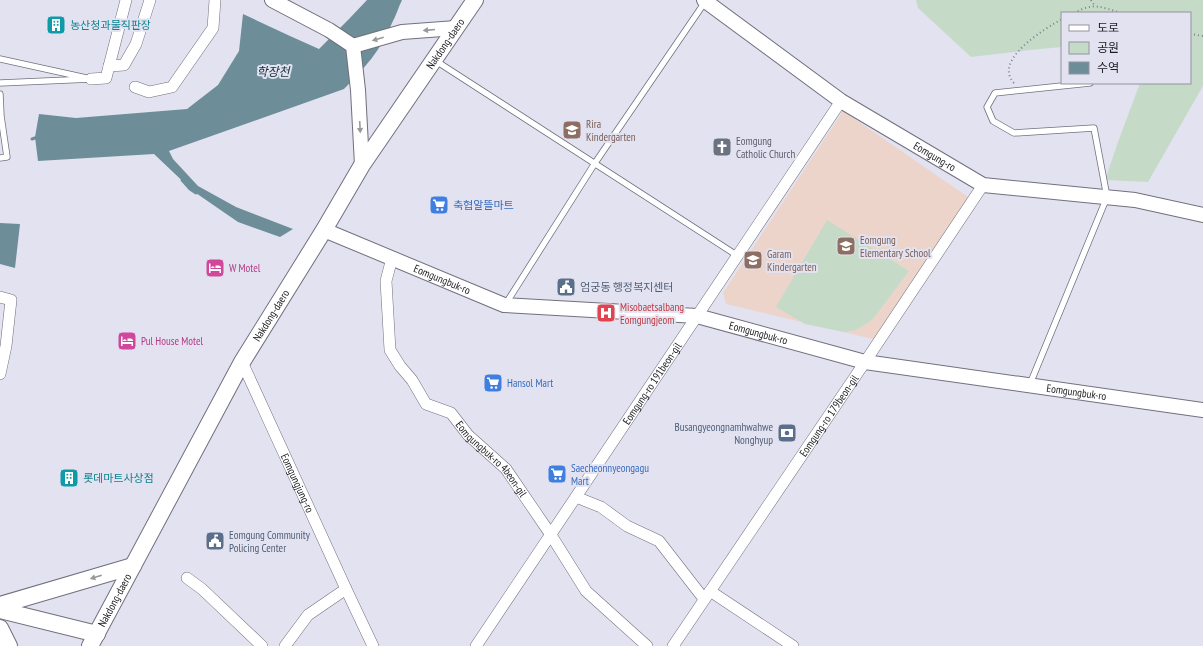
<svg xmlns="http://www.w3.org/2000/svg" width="1203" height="646" viewBox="0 0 1203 646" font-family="'PT Sans Narrow','Noto Sans KR',sans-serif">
<rect width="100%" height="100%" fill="#e3e2f1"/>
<path fill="#ecd4cb" d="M843,111L971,199L877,340L726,304L723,293Z"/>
<path fill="#c5dbc8" d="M916,0H1203V86L1148,182L1105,180L1118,142L1140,83H1190V13H1062V47L1030,50L971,57L918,8Z
M827,220L909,271L873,319L856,330L844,332L805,324L776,307Z"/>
<path fill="#6d8e99" d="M367,0H402C398,8 396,16 392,23C382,49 363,70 344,89L169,151L173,159L198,186L236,207L293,229L280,237L238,222L193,191L154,154L38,161L35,137L39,114L76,118L187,109L218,85L239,51L243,14L290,36L319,49L349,19Z
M0,223L20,224L15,268L0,264Z"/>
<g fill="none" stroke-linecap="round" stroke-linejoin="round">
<path stroke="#6d8e99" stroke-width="3" d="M32,139L38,137
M182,180L190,189L196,193"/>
<defs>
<path id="service" d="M0,59L91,79L0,83
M436,61L738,256
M0,94L1,116L7,157L0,158
M505,305L595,163L705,2
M1030,384L1107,197L1094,128L1014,133L993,121L987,107L995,93L1090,83"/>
<g id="minor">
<path d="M109,66L124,65L136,44L150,0"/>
<path d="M91,79L106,78L126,0"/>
<path d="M135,87L149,92L172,87L213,28L215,0"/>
<path id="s1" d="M392,258L386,281L390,350L400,366L412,380L426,404L451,413L468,435L506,469L551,535L586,591L647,646"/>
<path d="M0,297L11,300L6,346L0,374"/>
<path id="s2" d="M242,362L346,589L373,646"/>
<path d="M576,497L601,507L627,526L659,541L704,599"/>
<path d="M187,578L202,589L262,646"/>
<path d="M710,591L793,646"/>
<path d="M285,646L308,615L346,589"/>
<path id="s3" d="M476,646L841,101"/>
<path id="s4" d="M673,646L865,362L983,185"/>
</g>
<g id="tertiary">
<path d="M272,0L329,30L353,46L358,90L362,165"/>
<path id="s5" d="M704,0L841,101L983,185L1135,200L1203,215"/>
<path d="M353,46L402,32L456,28"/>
<path id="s6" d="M324,230L504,305L697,316L865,362L1203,410"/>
</g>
<g id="secondary">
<path d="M0,605L133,566"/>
<path d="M0,610L97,634"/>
<path d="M0,628L9,646"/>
<path id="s7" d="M90,646L242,362L324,230L362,165L475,0"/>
</g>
</defs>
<use href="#service" stroke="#71707d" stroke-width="7"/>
<use href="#minor" stroke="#71707d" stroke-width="12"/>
<use href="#tertiary" stroke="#71707d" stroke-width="16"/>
<use href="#secondary" stroke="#71707d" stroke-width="18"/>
<path stroke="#81808b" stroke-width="2" stroke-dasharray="1 3" stroke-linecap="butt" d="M1091,0L1095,6
M1074,13C1094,2 1101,7 1121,13
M1190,34L1203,36
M1014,83C992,60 1046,28 1062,19"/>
<use href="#service" stroke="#fff" stroke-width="5.5"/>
<use href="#minor" stroke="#fff" stroke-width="11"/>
<use href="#tertiary" stroke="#fff" stroke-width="14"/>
<use href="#secondary" stroke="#fff" stroke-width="16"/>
</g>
<defs><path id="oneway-solid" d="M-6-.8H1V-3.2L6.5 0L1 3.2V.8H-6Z"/></defs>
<g fill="#99999c">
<use href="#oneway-solid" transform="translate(429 30) rotate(175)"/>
<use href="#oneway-solid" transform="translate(378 39) rotate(164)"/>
<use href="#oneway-solid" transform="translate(360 127) rotate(87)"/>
<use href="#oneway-solid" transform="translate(96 577) rotate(163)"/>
</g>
<defs>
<symbol id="building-square" viewBox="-11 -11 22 22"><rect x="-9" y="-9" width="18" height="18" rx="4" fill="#0f9aa8" stroke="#e3e2f1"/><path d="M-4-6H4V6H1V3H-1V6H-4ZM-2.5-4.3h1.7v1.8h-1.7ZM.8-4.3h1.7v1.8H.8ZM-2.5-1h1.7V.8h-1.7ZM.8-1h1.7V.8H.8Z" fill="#fff"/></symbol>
<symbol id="school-square" viewBox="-11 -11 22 22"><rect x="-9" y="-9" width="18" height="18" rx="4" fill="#8d6e63" stroke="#e3e2f1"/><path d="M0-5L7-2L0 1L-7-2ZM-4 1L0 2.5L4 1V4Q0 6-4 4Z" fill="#fff"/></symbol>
<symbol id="church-square" viewBox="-11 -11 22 22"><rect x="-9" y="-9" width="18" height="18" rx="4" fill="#6b7280" stroke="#e3e2f1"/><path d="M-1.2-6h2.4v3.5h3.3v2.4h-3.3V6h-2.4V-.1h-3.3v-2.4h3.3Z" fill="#fff"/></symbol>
<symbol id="supermarket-square" viewBox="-11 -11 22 22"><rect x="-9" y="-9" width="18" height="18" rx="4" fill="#3f7fe0" stroke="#e3e2f1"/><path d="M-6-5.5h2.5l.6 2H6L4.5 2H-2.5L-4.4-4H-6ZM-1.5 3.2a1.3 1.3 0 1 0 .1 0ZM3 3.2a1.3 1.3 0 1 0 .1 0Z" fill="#fff"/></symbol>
<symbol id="hotel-square" viewBox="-11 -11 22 22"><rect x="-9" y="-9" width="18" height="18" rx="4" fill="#d1479c" stroke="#e3e2f1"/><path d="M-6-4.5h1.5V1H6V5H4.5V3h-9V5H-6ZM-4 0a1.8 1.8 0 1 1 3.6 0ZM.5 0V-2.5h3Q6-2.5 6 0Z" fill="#fff"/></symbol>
<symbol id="civic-square" viewBox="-11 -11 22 22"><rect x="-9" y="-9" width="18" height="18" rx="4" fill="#5c6f8a" stroke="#e3e2f1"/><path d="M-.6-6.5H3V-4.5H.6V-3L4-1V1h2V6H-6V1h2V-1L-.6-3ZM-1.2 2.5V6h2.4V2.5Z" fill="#fff"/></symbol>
<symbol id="hospital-square" viewBox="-11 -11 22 22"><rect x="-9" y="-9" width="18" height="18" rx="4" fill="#e0444e" stroke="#e3e2f1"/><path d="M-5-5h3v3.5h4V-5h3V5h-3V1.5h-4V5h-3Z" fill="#fff"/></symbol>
<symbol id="bank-square" viewBox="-11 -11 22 22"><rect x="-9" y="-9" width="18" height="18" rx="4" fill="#5c6f8a" stroke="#e3e2f1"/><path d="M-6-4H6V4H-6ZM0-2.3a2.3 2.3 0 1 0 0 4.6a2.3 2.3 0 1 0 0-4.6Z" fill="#fff"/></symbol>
</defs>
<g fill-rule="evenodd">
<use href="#building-square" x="45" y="14" width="22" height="22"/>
<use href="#school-square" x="561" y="119" width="22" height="22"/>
<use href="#church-square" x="711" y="136" width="22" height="22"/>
<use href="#supermarket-square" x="428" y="194" width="22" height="22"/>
<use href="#school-square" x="835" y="235" width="22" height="22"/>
<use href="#school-square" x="742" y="249" width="22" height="22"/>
<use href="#hotel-square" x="204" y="257" width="22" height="22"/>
<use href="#civic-square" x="555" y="276" width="22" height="22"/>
<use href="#hospital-square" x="595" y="302" width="22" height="22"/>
<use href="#hotel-square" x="116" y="330" width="22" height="22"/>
<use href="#supermarket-square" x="482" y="372" width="22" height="22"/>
<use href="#bank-square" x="776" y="422" width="22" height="22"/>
<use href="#supermarket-square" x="546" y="463" width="22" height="22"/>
<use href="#building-square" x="58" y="467" width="22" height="22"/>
<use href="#civic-square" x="204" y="530" width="22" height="22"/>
</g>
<g text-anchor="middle" stroke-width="4" stroke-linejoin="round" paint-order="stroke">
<g font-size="11" fill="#0d838f" stroke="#e3e2f1" text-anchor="start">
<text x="70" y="29">농산청과물직판장</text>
<text x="83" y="482">롯데마트사상점</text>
</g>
<g font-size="11" fill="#1d1c22" stroke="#e3e2f1">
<text dy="4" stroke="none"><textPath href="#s7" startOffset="700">Nakdong-daero</textPath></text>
<text dy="4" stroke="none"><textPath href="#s5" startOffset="279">Eomgung-ro</textPath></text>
<text dy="4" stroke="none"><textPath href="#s6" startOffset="128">Eomgungbuk-ro</textPath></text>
<text dy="4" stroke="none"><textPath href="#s7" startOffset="377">Nakdong-daero</textPath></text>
<text dy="4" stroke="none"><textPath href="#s6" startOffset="452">Eomgungbuk-ro</textPath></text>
<text dy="4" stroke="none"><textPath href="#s3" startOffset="316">Eomgung-ro 191beon-gil</textPath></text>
<text dy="4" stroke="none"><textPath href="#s6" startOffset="776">Eomgungbuk-ro</textPath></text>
<text dy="4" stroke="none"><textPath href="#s4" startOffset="278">Eomgung-ro 179beon-gil</textPath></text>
<text dy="4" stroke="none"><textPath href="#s1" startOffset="246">Eomgungbuk-ro 4beon-gil</textPath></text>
<text dy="4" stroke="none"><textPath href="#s2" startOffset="133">Eomgungjung-ro</textPath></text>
<text dy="4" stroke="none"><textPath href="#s7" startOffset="52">Nakdong-daero</textPath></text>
</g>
<g font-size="11" fill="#785e54" stroke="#e3e2f1" text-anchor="start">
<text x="586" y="128">Rira<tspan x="586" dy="13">Kindergarten</tspan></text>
<text x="860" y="244">Eomgung<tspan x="860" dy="13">Elementary School</tspan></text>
<text x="767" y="258">Garam<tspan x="767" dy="13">Kindergarten</tspan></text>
</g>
<g font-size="11" fill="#5b616d" stroke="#e3e2f1" text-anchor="start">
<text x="736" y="145">Eomgung<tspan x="736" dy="13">Catholic Church</tspan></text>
</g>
<g font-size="11" fill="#366cbe" stroke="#e3e2f1" text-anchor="start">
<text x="453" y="209">축협알뜰마트</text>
<text x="507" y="387">Hansol Mart</text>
<text x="571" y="472">Saecheonnyeongagu<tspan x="571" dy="13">Mart</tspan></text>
</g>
<g font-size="11" fill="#b23c85" stroke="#e3e2f1" text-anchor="start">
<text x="229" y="272">W Motel</text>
<text x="141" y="345">Pul House Motel</text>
</g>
<g font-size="11" fill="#4e5e75" stroke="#e3e2f1" text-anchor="start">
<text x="580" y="291">엄궁동 행정복지센터</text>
<text x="773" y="431" text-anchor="end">Busangyeongnamhwahwe<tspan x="773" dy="13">Nonghyup</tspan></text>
<text x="229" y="539">Eomgung Community<tspan x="229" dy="13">Policing Center</tspan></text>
</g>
<g font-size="11" fill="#be3a42" stroke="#e3e2f1" text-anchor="start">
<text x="620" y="311">Misobaetsalbang<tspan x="620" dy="13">Eomgungjeom</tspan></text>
</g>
<g font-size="12" font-style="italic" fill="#0d2e38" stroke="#e3e2f1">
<text x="273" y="76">학장천</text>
</g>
</g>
<rect x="1061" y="12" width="130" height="72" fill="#e3e2f1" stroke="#94939e"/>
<rect x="1069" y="25" width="20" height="6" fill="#ffffff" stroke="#94939e"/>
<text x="1097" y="32" font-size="12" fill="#1d1c22">도로</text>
<rect x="1069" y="42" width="20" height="12" fill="#c5dbc8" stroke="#94939e"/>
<text x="1097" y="52" font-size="12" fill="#1d1c22">공원</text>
<rect x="1069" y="62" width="20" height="12" fill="#6d8e99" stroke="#94939e"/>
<text x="1097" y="72" font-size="12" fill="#1d1c22">수역</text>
</svg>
